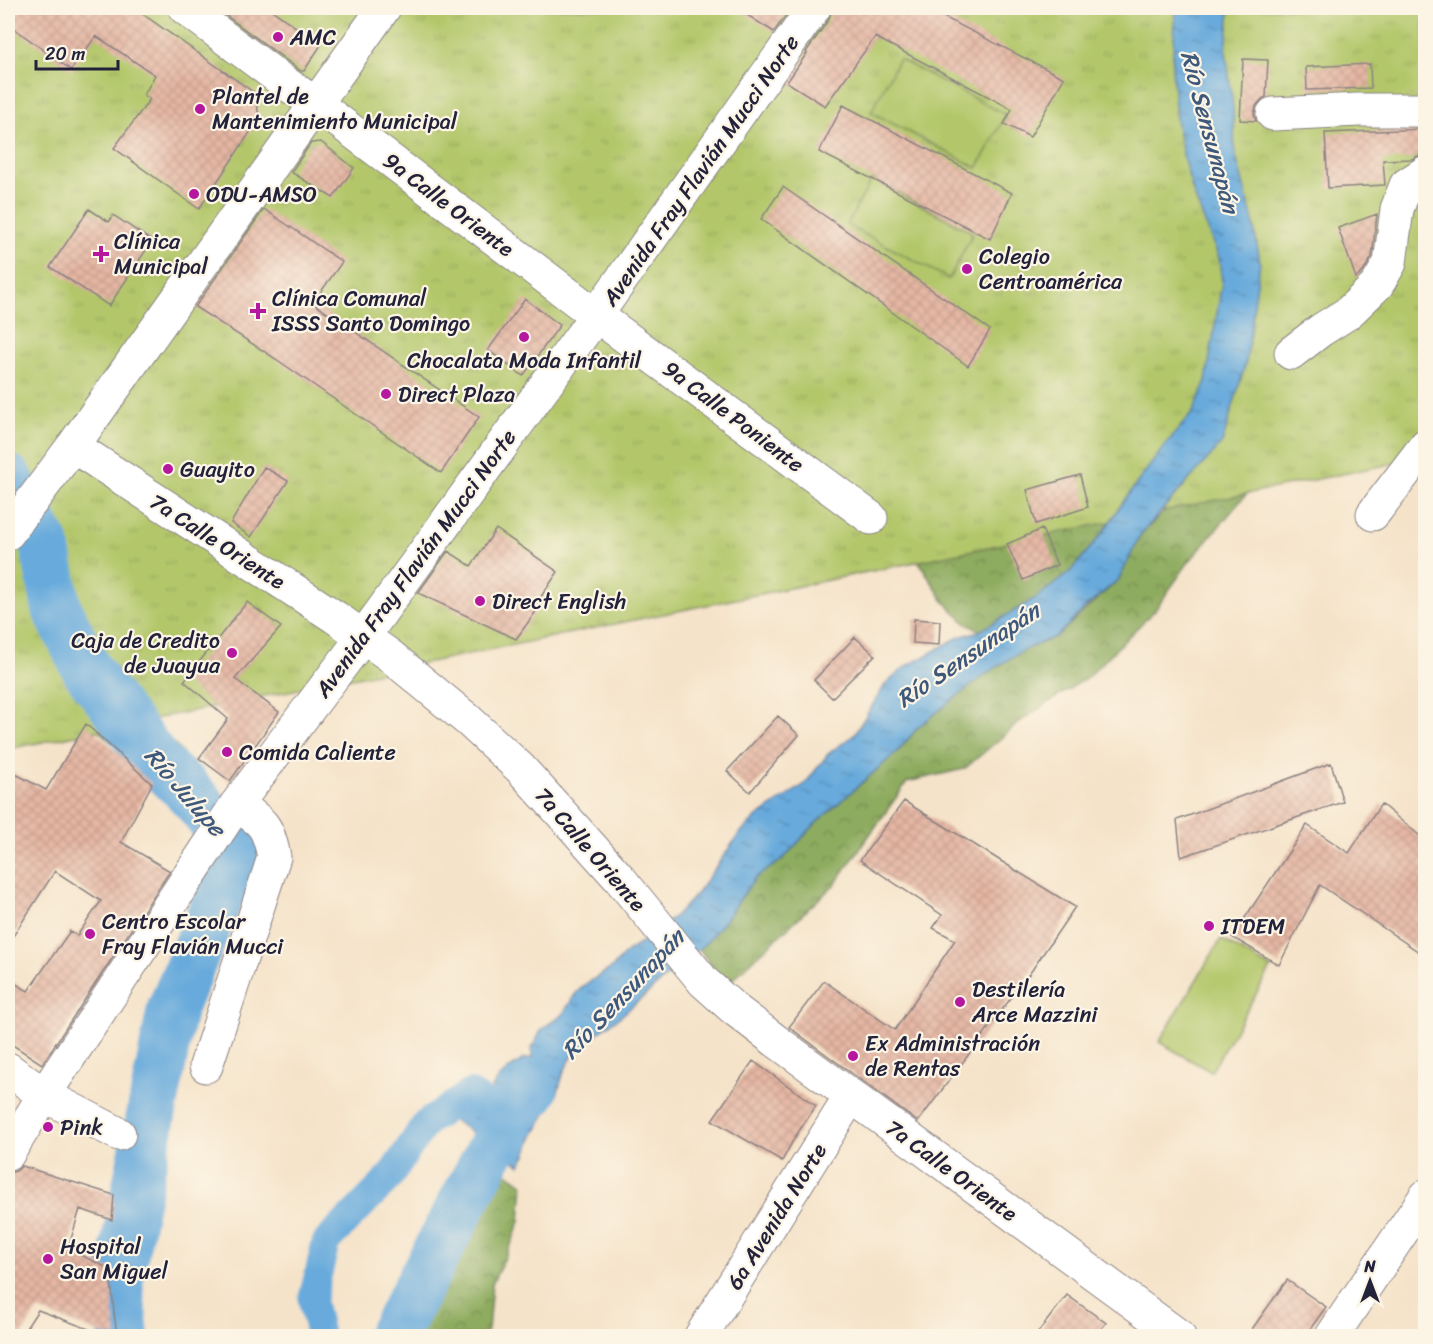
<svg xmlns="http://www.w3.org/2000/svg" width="1433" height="1344" viewBox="0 0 1433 1344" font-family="Sriracha,sans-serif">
<defs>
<pattern id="grass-dots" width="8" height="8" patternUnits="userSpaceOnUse" patternTransform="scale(1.5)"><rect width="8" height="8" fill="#b3c76b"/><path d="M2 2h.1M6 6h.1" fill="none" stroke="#9aab5e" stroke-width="1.8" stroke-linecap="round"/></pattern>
<pattern id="forest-crowns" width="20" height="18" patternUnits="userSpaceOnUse" patternTransform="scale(1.5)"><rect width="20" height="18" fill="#8eac5f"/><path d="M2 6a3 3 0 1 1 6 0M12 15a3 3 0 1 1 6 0" fill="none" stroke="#748c50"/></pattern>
<pattern id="park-tufts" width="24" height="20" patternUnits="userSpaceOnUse" patternTransform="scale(1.5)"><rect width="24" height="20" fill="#b3c76b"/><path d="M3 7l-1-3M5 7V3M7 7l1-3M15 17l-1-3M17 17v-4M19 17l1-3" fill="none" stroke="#9aab5e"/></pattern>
<pattern id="water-ripples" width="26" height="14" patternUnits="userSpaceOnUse" patternTransform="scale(1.5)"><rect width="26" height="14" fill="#68aadc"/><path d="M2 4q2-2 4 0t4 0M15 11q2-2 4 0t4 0" fill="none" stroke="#558ab4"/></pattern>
<pattern id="building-cross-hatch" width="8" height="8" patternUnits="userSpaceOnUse" patternTransform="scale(1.5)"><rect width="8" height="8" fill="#e5b6a3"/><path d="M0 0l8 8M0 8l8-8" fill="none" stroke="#c49c8d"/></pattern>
</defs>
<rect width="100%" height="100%" fill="#fcf5e5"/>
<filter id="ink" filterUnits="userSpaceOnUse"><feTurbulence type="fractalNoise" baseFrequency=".0167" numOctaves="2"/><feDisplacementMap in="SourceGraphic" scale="12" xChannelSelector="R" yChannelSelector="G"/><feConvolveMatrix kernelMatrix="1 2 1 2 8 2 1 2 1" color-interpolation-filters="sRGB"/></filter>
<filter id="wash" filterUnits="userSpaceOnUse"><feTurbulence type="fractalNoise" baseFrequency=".008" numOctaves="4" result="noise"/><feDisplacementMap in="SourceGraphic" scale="24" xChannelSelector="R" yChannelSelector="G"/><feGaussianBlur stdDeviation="1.35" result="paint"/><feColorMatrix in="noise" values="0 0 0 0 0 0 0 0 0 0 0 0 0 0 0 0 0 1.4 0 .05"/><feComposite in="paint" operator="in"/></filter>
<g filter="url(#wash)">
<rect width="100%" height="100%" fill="#f5e3c9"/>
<path fill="url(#grass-dots)" stroke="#6a7453" stroke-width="1.5" d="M144,709L195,768L215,800L197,822L86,719Z"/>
<path fill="url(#forest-crowns)" stroke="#58674d" stroke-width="1.5" d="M1206,381L1102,534L1070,572L1036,598L980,631L965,623L943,600L913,552Z
M1229,449L1254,485L1188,563L1155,610L1088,677L1026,717L964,769L907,782L835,884L725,986L699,948L728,916L755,878L782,860L816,823L898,751L919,726L990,671L1022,651L1057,636L1119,579L1141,534Z
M506,1172L523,1184L520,1221L511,1245L492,1284L488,1330L485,1336H406L482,1180Z"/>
<path fill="url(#park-tufts)" stroke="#6a7453" stroke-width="1.5" d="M8,8H1425V457L8,749Z"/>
<path fill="#b3c76b" stroke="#6a7453" stroke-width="1.5" d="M899,59L1006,115L977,168L871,112Z
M872,179L973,233L949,279L847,225Z
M1221,939L1271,968L1211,1072L1159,1042Z"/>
<path fill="url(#water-ripples)" stroke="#45668c" stroke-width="1.5" d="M1176,8H1230L1226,51L1233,108L1235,153L1253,221L1260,262L1246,362L1222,443L1141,534L1119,579L1086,607L1057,636L1022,651L990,671L919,726L898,751L816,823L782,860L755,878L728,916L707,942L621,1016L599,1032L572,1057L564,1071L557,1095L533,1136L526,1155L520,1165L449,1117L470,1102L489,1092L499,1078L510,1068L524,1059L532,1058V1048L542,1029L563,1014L576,993L587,983L612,968L628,951L638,945L681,911L698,892L740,833L758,816L805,784L828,754L854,735L885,685L905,667L959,637L980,631L1036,598L1070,572L1102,534L1125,499L1166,444L1193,412L1206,381L1222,282L1219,258L1195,198L1185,164L1176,119L1172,67Z"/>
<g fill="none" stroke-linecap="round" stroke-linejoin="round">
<path stroke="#68aadc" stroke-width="28" d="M320,1336L312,1300L326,1242L388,1179L426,1123L470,1093L508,1118"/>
<path stroke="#68aadc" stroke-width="50" d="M8,479L45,545L57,609L87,670L160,766L184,787L199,803L237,853L172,1009L118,1283L124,1336
M392,1336L508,1118L533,1091"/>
</g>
<g id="blocks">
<path fill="url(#building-cross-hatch)" d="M8,8H134L256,94L259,119L199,209L114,148L150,99L144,95L155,75L96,36L71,70L8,24Z
M216,8H269L321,45L304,71H301Z
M736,8H791L774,32Z
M832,8H926L1064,78L1030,137L1004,124L1012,109L875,37L825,106L787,82L807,53L806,52L829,19Z
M1243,59L1268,60L1266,97L1262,99L1256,106L1254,114L1256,121L1240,120Z
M1370,64L1371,88L1307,90L1306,67Z
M843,105L1012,193L990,239L819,152Z
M1425,129V153L1412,159L1383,160L1385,185L1328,188L1325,133Z
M321,142L354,168L333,198L291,172L311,143Z
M783,187L990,330L968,366L761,219Z
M89,209L109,222L113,215L152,241L109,306L50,267Z
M264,209L342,262L313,303L479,417L441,473L276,359L195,307Z
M1377,214L1372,257L1363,272L1356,278L1338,228Z
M525,299L560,325L523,376L488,350Z
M264,467L288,481L251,537L231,523Z
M1080,475L1088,507L1036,524L1027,490Z
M496,529L558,572L533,608L537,610L516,639L418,593L448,551L471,566Z
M1042,529L1057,565L1023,580L1007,544Z
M247,602L281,627L235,679L279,712L230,781L199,758L228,719L184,681Z
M914,619L940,621L939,645L913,643Z
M855,637L875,655L832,698L814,680Z
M778,716L799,735L750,792L727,771Z
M86,724L152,784L121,842L170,871L42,1064L8,1042V979L28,991L70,931L77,936L101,901L55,871L8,944V770L46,790Z
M1331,763L1343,802L1181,857L1177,820Z
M904,801L1075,907L1032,970L918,1122L789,1027L824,981L895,1030L955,940L933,928L942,915L860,860Z
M1381,804L1425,840V956L1320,885L1279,965L1232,937L1307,825L1349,853Z
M753,1061L816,1106L795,1137L782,1161L712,1120Z
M22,1166L114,1195L112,1220L80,1209L68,1249L110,1269L114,1312L117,1336H107L38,1310L21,1336H8V1173L16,1171Z
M1287,1280L1326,1307L1305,1336H1247Z
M1067,1295L1106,1323L1095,1336H1035Z"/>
</g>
</g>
<g filter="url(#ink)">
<use href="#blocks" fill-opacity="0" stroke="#8c8282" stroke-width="1.5"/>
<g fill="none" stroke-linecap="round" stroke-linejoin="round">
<defs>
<path id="minor" d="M185,8L284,82L316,104L581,304L871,518
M1273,114L1359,110H1426
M1291,353L1321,330L1348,313L1377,285L1390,263L1397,209L1406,185L1426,172
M1373,514L1426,445
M206,1066L274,857C268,826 263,821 236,805
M8,1154L44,1095L119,1134
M701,1336L851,1096"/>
<path id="tertiary" d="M1332,1336L1426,1196"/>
<path id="secondary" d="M73,446L335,617L389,655L468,720L520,768L560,812L620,879L704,982L733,1008L776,1041L1179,1336
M8,533L73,446L384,8
M8,1069L44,1095L236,805L363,637L597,314L814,8"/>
</defs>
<use href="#minor" stroke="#8c8282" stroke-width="35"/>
<use href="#tertiary" stroke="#8c8282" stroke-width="35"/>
<use href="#secondary" stroke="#8c8282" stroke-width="35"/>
<use href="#minor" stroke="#fff" stroke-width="33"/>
<use href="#tertiary" stroke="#fff" stroke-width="33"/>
<use href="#secondary" stroke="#fff" stroke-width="33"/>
</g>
</g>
<g fill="#b5179e" stroke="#fcf5e5" stroke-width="2">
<circle cx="278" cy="37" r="6"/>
<circle cx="200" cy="109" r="6"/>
<circle cx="194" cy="194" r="6"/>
<path d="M98 245h6v6h6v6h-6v6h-6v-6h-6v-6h6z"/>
<circle cx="967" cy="269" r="6"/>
<path d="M255 302h6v6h6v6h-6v6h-6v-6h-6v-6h6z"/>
<circle cx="524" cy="337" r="6"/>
<circle cx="386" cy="394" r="6"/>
<circle cx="168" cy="469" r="6"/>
<circle cx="480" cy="601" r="6"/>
<circle cx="232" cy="653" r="6"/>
<circle cx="227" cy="752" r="6"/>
<circle cx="1209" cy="926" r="6"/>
<circle cx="90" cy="934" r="6"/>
<circle cx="960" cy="1002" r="6"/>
<circle cx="853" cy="1056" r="6"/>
<circle cx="48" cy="1127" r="6"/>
<circle cx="48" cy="1259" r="6"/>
</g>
<g text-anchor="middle" stroke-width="4.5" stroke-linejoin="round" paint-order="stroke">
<g font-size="22" fill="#22223b" stroke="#fcf5e5" text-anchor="start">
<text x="290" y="45">AMC</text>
<text x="212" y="104">Plantel de<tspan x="212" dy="25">Mantenimiento Municipal</tspan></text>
<text x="206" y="202">ODU-AMSO</text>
<text x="114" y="249">Clínica<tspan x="114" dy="25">Municipal</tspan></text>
<text x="979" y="264">Colegio<tspan x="979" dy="25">Centroamérica</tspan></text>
<text x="272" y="306">Clínica Comunal<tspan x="272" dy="25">ISSS Santo Domingo</tspan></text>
<text x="524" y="368" text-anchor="middle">Chocalata Moda Infantil</text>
<text x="398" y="402">Direct Plaza</text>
<text x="180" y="477">Guayito</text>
<text x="492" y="609">Direct English</text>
<text x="220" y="648" text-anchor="end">Caja de Credito<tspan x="220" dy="25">de Juayua</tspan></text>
<text x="239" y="760">Comida Caliente</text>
<text x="102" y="929">Centro Escolar<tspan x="102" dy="25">Fray Flavián Mucci</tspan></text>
<text x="1221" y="934">ITDEM</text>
<text x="972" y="997">Destilería<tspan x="972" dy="25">Arce Mazzini</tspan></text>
<text x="865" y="1051">Ex Administración<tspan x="865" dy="25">de Rentas</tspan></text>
<text x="60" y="1135">Pink</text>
<text x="60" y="1254">Hospital<tspan x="60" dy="25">San Miguel</tspan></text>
</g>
<g font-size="22" fill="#22223b" stroke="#fcf5e5">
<text transform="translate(700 170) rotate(-55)" y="8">Avenida Fray Flavián Mucci Norte</text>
<text transform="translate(449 204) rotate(37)" y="8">9a Calle Oriente</text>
<text transform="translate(734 416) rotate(37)" y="8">9a Calle Poniente</text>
<text transform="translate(218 541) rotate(33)" y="8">7a Calle Oriente</text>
<text transform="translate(415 563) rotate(-54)" y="8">Avenida Fray Flavián Mucci Norte</text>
<text transform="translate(591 849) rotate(49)" y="8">7a Calle Oriente</text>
<text transform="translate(952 1170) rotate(36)" y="8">7a Calle Oriente</text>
<text transform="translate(776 1216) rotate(-58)" y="8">6a Avenida Norte</text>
</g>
<g font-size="24" font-style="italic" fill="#3e587b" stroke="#fcf5e5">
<text transform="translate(1210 132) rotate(75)" y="8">Río Sensunapán</text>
<text transform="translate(968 655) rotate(-34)" y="8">Río Sensunapán</text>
<text transform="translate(185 792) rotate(49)" y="8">Río Julupe</text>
<text transform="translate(623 994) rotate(-47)" y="8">Río Sensunapán</text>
</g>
</g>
<rect width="1433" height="1344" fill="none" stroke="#fcf5e5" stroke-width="30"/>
<g transform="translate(1370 1281)" stroke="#fcf5e5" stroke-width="4.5" paint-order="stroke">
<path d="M0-4.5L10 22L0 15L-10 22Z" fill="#22223b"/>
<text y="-9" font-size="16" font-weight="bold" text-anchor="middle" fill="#22223b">N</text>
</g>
<path d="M36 60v9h82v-9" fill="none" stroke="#22223b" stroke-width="3"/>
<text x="45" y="60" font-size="18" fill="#22223b" stroke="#fcf5e5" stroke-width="4.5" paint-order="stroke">20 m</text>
</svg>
